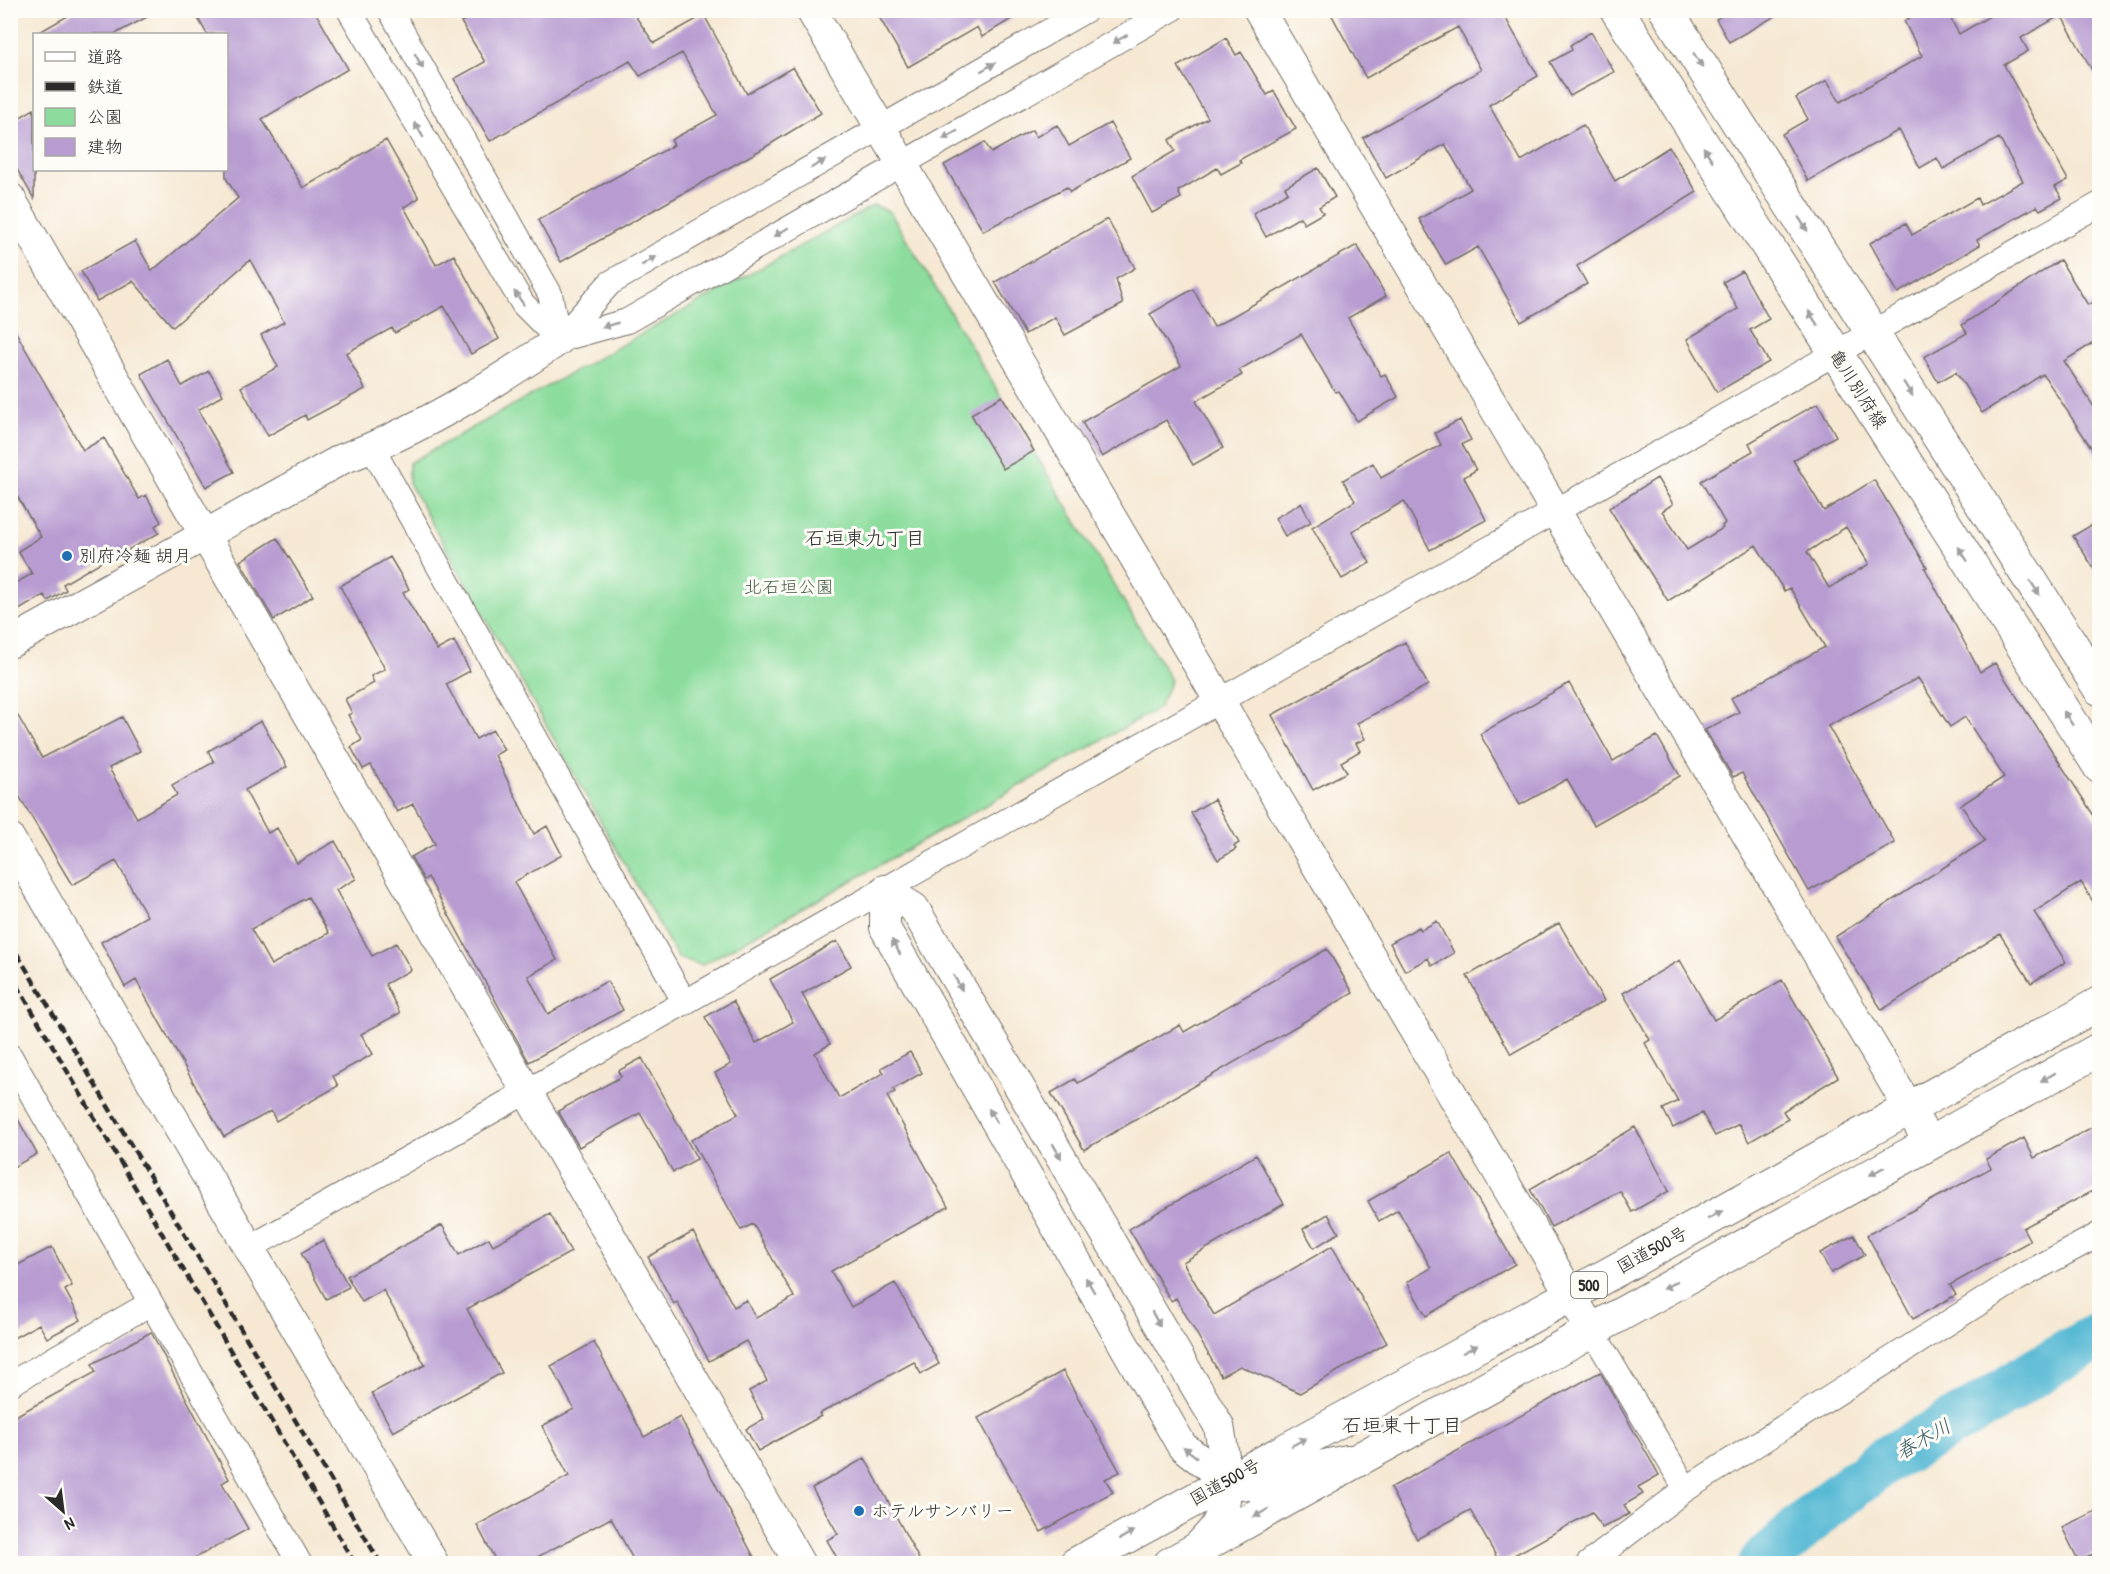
<svg xmlns="http://www.w3.org/2000/svg" width="2110" height="1574" viewBox="0 0 2110 1574" font-family="'Patrick Hand','Klee One',sans-serif">
<rect width="100%" height="100%" fill="#fdfcf7"/>
<filter id="ink" filterUnits="userSpaceOnUse"><feTurbulence type="fractalNoise" baseFrequency=".0167" numOctaves="2"/><feDisplacementMap in="SourceGraphic" scale="12" xChannelSelector="R" yChannelSelector="G"/><feConvolveMatrix kernelMatrix="1 2 1 2 8 2 1 2 1" color-interpolation-filters="sRGB"/></filter>
<filter id="wash" filterUnits="userSpaceOnUse"><feTurbulence type="fractalNoise" baseFrequency=".008" numOctaves="4" result="noise"/><feDisplacementMap in="SourceGraphic" scale="24" xChannelSelector="R" yChannelSelector="G"/><feGaussianBlur stdDeviation="1.35" result="paint"/><feColorMatrix in="noise" values="0 0 0 0 0 0 0 0 0 0 0 0 0 0 0 0 0 1.4 0 .05"/><feComposite in="paint" operator="in"/></filter>
<g filter="url(#wash)">
<rect width="100%" height="100%" fill="#f6e8d3"/>
<path fill="#8cdd9d" stroke="#5c8464" stroke-width="1.5" d="M874,205L890,212L1171,680L1159,708L702,965L678,958L409,483V463Z"/>
<g fill="none" stroke-linecap="round" stroke-linejoin="round">
<path stroke="#56b9d4" stroke-width="48" d="M1762,1564L1823,1508L1886,1460L1990,1402L2022,1380L2100,1335"/>
</g>
<g id="blocks">
<path fill="#b89cd1" fill-rule="evenodd" d="M78,10H160L115,34H36Z
M193,10H314L348,69L262,119L303,188L386,140L419,198L404,207L436,265L454,255L499,339L471,354L444,306L395,333L392,328L346,353L365,389L307,420L305,415L268,436L241,387L278,367L261,335L284,322L250,260L173,327L133,281L97,301L81,271L135,241L152,271L238,198L226,178V34H207Z
M481,10H631L654,43L704,15L747,94L793,67L821,113L764,148L561,262L538,220L674,145L671,140L717,115L682,53L640,76L630,61L490,141L454,79L485,62L461,22Z
M875,10H1026L982,37L977,27L908,67Z
M1329,10H1501L1538,76L1489,105L1521,161L1583,125L1615,181L1669,147L1697,192L1577,266L1587,284L1521,322L1478,247L1446,265L1419,219L1471,189L1445,144L1386,178L1363,138L1481,70L1458,27L1366,78Z
M1732,10H1786L1729,42L1716,19Z
M1923,10H1946L1959,34L2000,10H2100V84L2061,15L2021,38L2028,51L2004,65L2068,180L2055,187L2062,198L2040,210L2037,206L1977,240L1980,245L1898,293L1870,243L1906,223L1912,235L1977,198L1980,205L2023,181L1999,138L1943,169L1937,158L1920,168L1899,130L1808,181L1782,134L1808,119L1796,98L1827,80L1840,102L1922,56L1904,21Z
M1591,32L1614,72L1570,96L1550,62L1572,50L1570,45Z
M1226,38L1236,55L1241,52L1267,95L1274,91L1296,129L1239,160L1241,163L1221,174L1217,168L1178,191L1181,198L1152,213L1132,176L1175,151L1169,140L1208,118L1178,66Z
M34,109V199L10,157V123Z
M1110,123L1130,158L1070,192L1067,187L983,231L944,165L985,142L991,153L1032,130L1036,137L1057,125L1069,146Z
M1318,168L1335,197L1319,207L1323,213L1304,224L1300,217L1266,237L1253,213L1288,192L1285,187Z
M1107,219L1135,268L1116,279L1123,304L1065,335L1055,317L1025,334L995,282Z
M1357,245L1386,296L1348,318L1381,376L1385,374L1398,397L1357,421L1339,391L1335,392L1301,334L1239,370L1242,375L1196,401L1223,448L1193,465L1166,420L1102,457L1082,422L1181,366L1150,314L1193,289L1214,327Z
M2060,260L2088,305L2100,298V339L2064,361L2100,416V461L2043,374L1982,413L1956,372L1938,382L1924,357L1967,333L1962,325Z
M1742,271L1769,319L1750,330L1769,362L1717,392L1687,339L1738,309L1723,282Z
M10,322L83,450L104,438L139,499L146,495L161,522L155,526L159,533L119,555L118,552L63,584L66,590L48,601L44,595L19,610L10,595V586L32,574L18,551L41,537L10,484Z
M167,359L182,386L209,371L223,395L198,410L234,472L206,487L141,374Z
M1002,396L1034,451L1003,469L971,414Z
M1818,403L1836,436L1793,460L1824,511L1874,480L1927,567L1925,568L1980,672L1995,663L2100,825V913L2081,882L2034,912L2066,962L2031,983L2000,934L1882,1010L1835,937L1985,841L1961,805L2004,777L1965,717L1950,727L1918,678L1828,726L1895,843L1809,891L1742,773L1733,777L1705,730L1739,712L1731,698L1825,647L1790,588L1784,591L1756,545L1668,601L1609,508L1657,478L1673,504L1662,511L1687,550L1723,528L1722,526L1725,523L1701,481L1753,451L1749,443ZM1846,527L1869,564L1829,588L1807,552Z
M1460,420L1471,440L1462,444L1476,470L1464,477L1486,520L1430,550L1404,501L1352,531L1370,563L1342,579L1312,527L1355,501L1343,480L1373,463L1381,478L1441,445L1435,433Z
M1301,503L1311,522L1285,536L1275,518Z
M2100,520V578L2073,536Z
M277,538L313,596L274,620L240,561Z
M390,557L409,589L403,593L437,650L454,641L470,671L446,684L476,739L493,730L504,750L495,755L534,834L547,826L562,855L514,882L557,960L528,976L548,1014L607,981L623,1010L529,1062L428,877L424,880L411,857L435,844L413,804L397,812L371,765L363,769L351,747L362,740L348,715L352,713L345,699L374,683L371,676L385,669L340,586Z
M1405,642L1428,685L1357,723L1365,739L1356,743L1360,751L1341,762L1347,772L1313,790L1272,715Z
M1569,683L1613,761L1657,736L1680,776L1594,825L1567,779L1520,805L1480,734Z
M10,702L42,758L122,717L140,751L109,768L137,818L177,795L172,785L214,762L208,751L261,721L287,767L245,790L268,833L277,828L297,863L335,841L356,879L336,890L372,956L396,943L411,970L385,984L400,1013L361,1034L373,1054L333,1076L338,1086L276,1121L271,1111L224,1137L136,980L125,987L101,942L147,916L116,861L72,885L10,781ZM308,897L329,933L271,965L251,929Z
M1214,799L1239,843L1234,846L1236,849L1218,860L1191,813Z
M1437,921L1454,953L1432,966L1428,958L1405,971L1390,943L1419,927L1421,930Z
M1559,923L1604,1001L1511,1054L1467,976Z
M837,941L851,966L802,994L830,1044L815,1053L839,1098L884,1073L881,1068L910,1052L922,1073L893,1089L895,1092L887,1096L948,1207L831,1271L851,1307L895,1283L939,1364L921,1374L914,1362L819,1414L821,1416L758,1451L746,1429L764,1419L749,1391L767,1381L746,1341L709,1361L677,1302L674,1304L648,1257L693,1232L734,1307L746,1300L756,1318L794,1297L753,1224L741,1230L691,1140L738,1114L715,1073L731,1064L705,1017L733,1001L756,1043L793,1022L770,979Z
M1327,949L1353,993L1084,1150L1051,1093L1075,1079L1078,1083L1180,1025L1184,1032Z
M1680,960L1714,1020L1782,980L1838,1077L1783,1111L1788,1119L1749,1142L1739,1124L1715,1136L1702,1113L1673,1128L1663,1109L1678,1101L1645,1043L1650,1040L1623,993Z
M642,1058L697,1159L673,1172L640,1113L579,1147L558,1111L621,1077L618,1071Z
M10,1105L37,1154L10,1169Z
M2100,1123V1187L2023,1228L2030,1241L1950,1285L1956,1295L1913,1319L1867,1235L1991,1168L1986,1159L2024,1138L2034,1158Z
M1635,1127L1669,1191L1632,1212L1620,1191L1551,1227L1530,1189Z
M1451,1153L1515,1264L1426,1316L1407,1282L1431,1268L1398,1210L1379,1221L1368,1201Z
M1256,1155L1284,1204L1183,1262L1214,1315L1332,1246L1387,1343L1300,1393L1240,1366L1221,1376L1176,1298L1171,1301L1129,1229Z
M550,1214L571,1252L467,1309L502,1373L393,1432L372,1393L425,1365L383,1290L362,1302L347,1276L442,1225L459,1255L489,1238L493,1245Z
M1328,1214L1339,1233L1314,1248L1303,1229Z
M1854,1235L1865,1255L1831,1273L1820,1253Z
M323,1240L349,1287L326,1299L301,1253Z
M52,1247L72,1286L65,1290L81,1320L47,1338L39,1324L10,1340V1269Z
M151,1332L229,1479L222,1483L248,1529L186,1563H10V1419L96,1372L92,1364Z
M594,1342L644,1437L680,1417L757,1563H635L611,1518L526,1563H497L477,1525L569,1476L542,1426L574,1409L551,1366Z
M1063,1371L1120,1472L1105,1479L1113,1492L1041,1532L978,1418Z
M1600,1372L1659,1475L1638,1487L1643,1494L1624,1505L1629,1514L1602,1528L1592,1512L1500,1563L1470,1510L1417,1539L1390,1488Z
M865,1458L921,1563H840L827,1540L838,1534L812,1488Z
M2100,1509V1551L2079,1562L2062,1527Z"/>
</g>
</g>
<g filter="url(#ink)">
<use href="#blocks" fill-opacity="0" stroke="#726d66" stroke-width="1.5"/>
<g fill="none" stroke-linecap="round" stroke-linejoin="round">
<defs>
<path id="minor" d="M349,10L523,304L559,340
M390,10L550,294L559,340
M559,340L627,321L1171,10
M559,340L610,283L1086,10
M372,448L685,1003
M10,1056L300,1564
M251,1247L2100,204
M1591,1329L1686,1489
M10,1384L151,1303
M1588,1564L1686,1489L2017,1279L2100,1234"/>
<path id="tertiary" d="M811,10L1591,1329
M1259,10L1929,1142
M10,198L800,1564
M10,643L342,459C419,431 491,386 559,340
M10,839L434,1564
M885,890V928L1182,1446L1227,1481L1255,1486L1292,1472L1348,1460
M885,890L914,908L1219,1426C1224,1458 1234,1495 1216,1525C1211,1534 1201,1542 1195,1550"/>
<path id="secondary" d="M1617,10L2100,767
M1666,10L2100,689"/>
<path id="trunk" d="M1076,1564L1571,1295L2100,1003
M1170,1564L2100,1049"/>
</defs>
<use href="#minor" stroke="#726d66" stroke-width="26"/>
<use href="#tertiary" stroke="#726d66" stroke-width="32"/>
<use href="#secondary" stroke="#726d66" stroke-width="35"/>
<use href="#trunk" stroke="#726d66" stroke-width="35"/>
<use href="#minor" stroke="#fff" stroke-width="24"/>
<use href="#tertiary" stroke="#fff" stroke-width="30"/>
<use href="#secondary" stroke="#fff" stroke-width="33"/>
<use href="#trunk" stroke="#fff" stroke-width="33"/>
<path stroke="#2b2b2b" stroke-width="4.5" stroke-dasharray="9 4.5" stroke-linecap="butt" d="M10,942L381,1564
M10,973L355,1564"/>
</g>
<defs><path id="oneway-solid" d="M-6-.8H1V-3.2L6.5 0L1 3.2V.8H-6Z" transform="scale(1.5)"/></defs>
<g fill="#a0a0a0">
<use href="#oneway-solid" transform="translate(1120 39) rotate(151)"/>
<use href="#oneway-solid" transform="translate(1698 60) rotate(57)"/>
<use href="#oneway-solid" transform="translate(419 61) rotate(60)"/>
<use href="#oneway-solid" transform="translate(988 67) rotate(-30)"/>
<use href="#oneway-solid" transform="translate(419 130) rotate(-120)"/>
<use href="#oneway-solid" transform="translate(950 135) rotate(151)"/>
<use href="#oneway-solid" transform="translate(1708 154) rotate(-123)"/>
<use href="#oneway-solid" transform="translate(818 164) rotate(-30)"/>
<use href="#oneway-solid" transform="translate(1803 224) rotate(57)"/>
<use href="#oneway-solid" transform="translate(781 232) rotate(150)"/>
<use href="#oneway-solid" transform="translate(649 261) rotate(-30)"/>
<use href="#oneway-solid" transform="translate(519 298) rotate(-125)"/>
<use href="#oneway-solid" transform="translate(1813 318) rotate(-123)"/>
<use href="#oneway-solid" transform="translate(610 325) rotate(164)"/>
<use href="#oneway-solid" transform="translate(1908 389) rotate(57)"/>
<use href="#oneway-solid" transform="translate(1963 554) rotate(-123)"/>
<use href="#oneway-solid" transform="translate(2035 588) rotate(57)"/>
<use href="#oneway-solid" transform="translate(2068 718) rotate(-123)"/>
<use href="#oneway-solid" transform="translate(896 947) rotate(-120)"/>
<use href="#oneway-solid" transform="translate(958 983) rotate(60)"/>
<use href="#oneway-solid" transform="translate(2048 1077) rotate(151)"/>
<use href="#oneway-solid" transform="translate(993 1116) rotate(-120)"/>
<use href="#oneway-solid" transform="translate(1057 1151) rotate(60)"/>
<use href="#oneway-solid" transform="translate(1877 1171) rotate(151)"/>
<use href="#oneway-solid" transform="translate(1715 1215) rotate(-29)"/>
<use href="#oneway-solid" transform="translate(1090 1285) rotate(-120)"/>
<use href="#oneway-solid" transform="translate(1670 1285) rotate(151)"/>
<use href="#oneway-solid" transform="translate(1156 1319) rotate(60)"/>
<use href="#oneway-solid" transform="translate(1470 1349) rotate(-28)"/>
<use href="#oneway-solid" transform="translate(1299 1442) rotate(-28)"/>
<use href="#oneway-solid" transform="translate(1190 1452) rotate(-142)"/>
<use href="#oneway-solid" transform="translate(1261 1513) rotate(151)"/>
<use href="#oneway-solid" transform="translate(1127 1535) rotate(-29)"/>
</g>
</g>
<g fill="#1f6fb2" stroke="#fdfcf7" stroke-width="2">
<circle cx="67" cy="556" r="6"/>
<circle cx="859" cy="1511" r="6"/>
</g>
<g text-anchor="middle" stroke-width="6" stroke-linejoin="round" paint-order="stroke">
<rect fill="#fdfcf7" stroke="#6a6a68" stroke-width="1.5" x="1571" y="1272" width="36" height="26" rx="4.5"/>
<g font-size="16" font-weight="bold" fill="#2b2b2b">
<text x="1589" y="1291">500</text>
</g>
<g font-size="18" fill="#2b2b2b" stroke="#fdfcf7">
<text transform="translate(1858 389) rotate(57)" y="6">亀川別府線</text>
<text transform="translate(1652 1250) rotate(-29)" y="6">国道500号</text>
<text transform="translate(1225 1482) rotate(-29)" y="6">国道500号</text>
</g>
<g font-size="18" fill="#2b2b2b" stroke="#fdfcf7" text-anchor="start">
<text x="79" y="562">別府冷麺 胡月</text>
<text x="871" y="1517">ホテルサンバリー</text>
</g>
<g font-size="18" fill="#48604d" stroke="#fdfcf7">
<text x="789" y="593">北石垣公園</text>
</g>
<g font-size="20" fill="#2b2b2b" stroke="#fdfcf7">
<text x="865" y="545">石垣東九丁目</text>
<text x="1402" y="1432">石垣東十丁目</text>
</g>
<g font-size="20" font-style="italic" fill="#3a5d66" stroke="#fdfcf7">
<text transform="translate(1923 1439) rotate(-30)" y="7">春木川</text>
</g>
</g>
<rect width="2110" height="1574" fill="none" stroke="#fdfcf7" stroke-width="36"/>
<rect x="33" y="33" width="195" height="138" fill="#fdfcf7" stroke="#a9a8a5" stroke-width="1.5"/>
<rect x="45" y="52" width="30" height="9" fill="#ffffff" stroke="#a9a8a5" stroke-width="1.5"/>
<text x="87" y="63" font-size="18" fill="#2b2b2b">道路</text>
<rect x="45" y="82" width="30" height="9" fill="#2b2b2b" stroke="#a9a8a5" stroke-width="1.5"/>
<text x="87" y="93" font-size="18" fill="#2b2b2b">鉄道</text>
<rect x="45" y="108" width="30" height="18" fill="#8cdd9d" stroke="#a9a8a5" stroke-width="1.5"/>
<text x="87" y="123" font-size="18" fill="#2b2b2b">公園</text>
<rect x="45" y="138" width="30" height="18" fill="#b89cd1" stroke="#a9a8a5" stroke-width="1.5"/>
<text x="87" y="153" font-size="18" fill="#2b2b2b">建物</text>
<g transform="translate(63 1511) rotate(152)" stroke="#fdfcf7" stroke-width="4.5" paint-order="stroke">
<path d="M0-4.5L10 22L0 15L-10 22Z" fill="#2b2b2b"/>
<text y="-9" font-size="16" font-weight="bold" text-anchor="middle" fill="#2b2b2b">N</text>
</g>
</svg>
